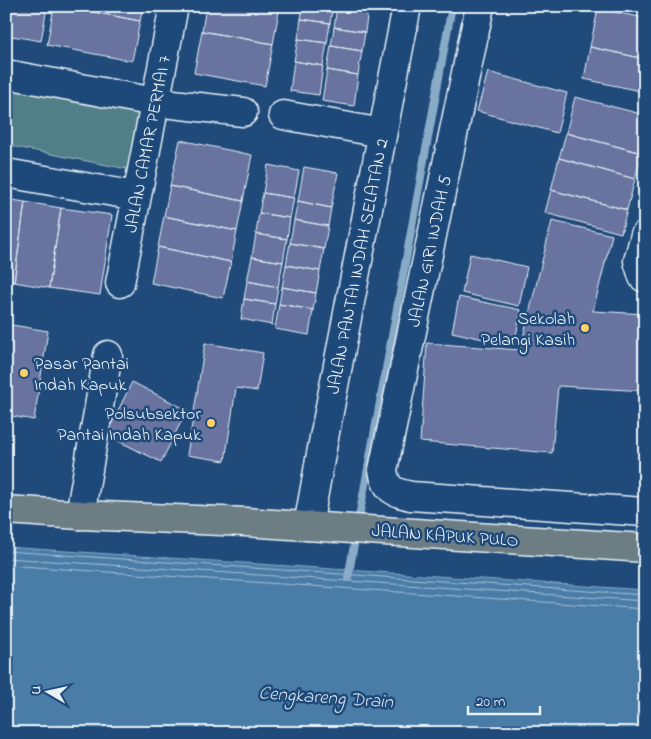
<svg xmlns="http://www.w3.org/2000/svg" width="651" height="739" viewBox="0 0 651 739" font-family="'Indie Flower',sans-serif">
<rect width="100%" height="100%" fill="#1f4a7a"/>
<filter id="ink" filterUnits="userSpaceOnUse"><feTurbulence type="fractalNoise" baseFrequency=".02" numOctaves="2"/><feDisplacementMap in="SourceGraphic" scale="10" xChannelSelector="R" yChannelSelector="G"/><feConvolveMatrix kernelMatrix="1 2 1 2 8 2 1 2 1" color-interpolation-filters="sRGB"/></filter>
<g filter="url(#ink)">
<path fill="#517f88" stroke="#9cb8c0" d="M6,65L148,95L132,170L6,145Z"/>
<path fill="#487ca6" stroke="#88abc7" d="M6,547L645,590V733H6Z"/>
<g fill="none" stroke-linecap="round" stroke-linejoin="round">
<path stroke="#a8c2d7" stroke-width="1" d="M6,551L645,595
M6,558L645,601
M6,565L645,609"/>
<path stroke="#88abc7" stroke-width="8" d="M348,578L452,6"/>
</g>
<path fill="#67739f" stroke="#e8f1f8" d="M6,6L47,7L41,41L6,35Z
M54,6H63L140,21L132,61L47,45Z
M63,6H143L140,21Z
M206,6H256L279,11L273,44L202,31Z
M256,6H280L279,11Z
M303,6H333L330,23L301,19Z
M337,6L368,9L365,32L334,27Z
M598,9L645,18V59L590,47Z
M301,19L330,23L327,43L298,39Z
M334,27L365,32L362,51L331,46Z
M202,31L273,44L265,86L194,73Z
M298,39L327,43L323,66L294,61Z
M331,46L362,51L358,75L327,70Z
M590,47L645,59V92L584,79Z
M294,61L323,66L319,95L290,91Z
M327,70L358,75L354,106L322,101Z
M488,72L567,93L557,133L477,111Z
M575,97L645,115V142L642,153L566,133Z
M566,133L642,153L635,179L559,158Z
M180,140L252,155L243,201L170,186Z
M559,158L635,179L627,210L551,190Z
M268,165L299,171L294,198L263,193Z
M304,167L338,173L331,208L298,201Z
M170,186L243,201L237,231L164,216Z
M551,190L627,210L621,233L545,213Z
M263,193L294,198L290,218L259,213Z
M6,199L25,202L14,282L6,281Z
M298,201L331,208L328,226L294,220Z
M25,202L61,208L49,288L14,282Z
M61,208L112,215L100,295L49,288Z
M259,213L290,218L287,239L256,234Z
M164,216L237,231L231,262L158,247Z
M294,220L328,226L324,249L290,243Z
M552,221L612,235L593,311L645,314V391L558,386L552,453L420,442L427,343L520,350Z
M256,234L287,239L283,262L252,257Z
M290,243L324,249L320,271L286,265Z
M158,247L231,262L223,298L151,283Z
M470,254L527,267L519,306L462,293Z
M252,257L283,262L278,287L247,281Z
M286,265L320,271L316,293L282,287Z
M247,281L278,287L275,304L244,299Z
M282,287L316,293L313,310L279,304Z
M459,297L521,310L514,346L452,332Z
M244,299L275,304L272,325L241,319Z
M279,304L313,310L309,335L275,329Z
M6,324L48,331L34,420L6,415Z
M205,343L263,353L257,391L236,388L225,461L187,455Z
M132,382L187,410L161,462L106,435Z"/>
<g fill="none" stroke-linecap="round" stroke-linejoin="round">
<defs>
<path id="minor" d="M480,6L383,470C386,490 393,492 411,496L645,512
M6,74L155,102L243,112
M283,115L382,133
M6,173L136,196
M645,235L638,261L643,277L645,278
M120,283L174,6
M80,515L108,355
M308,526L323,443L407,6"/>
<path id="major" d="M6,510L80,515L245,522L645,548"/>
</defs>
<use href="#minor" stroke="#e8f1f8" stroke-width="31"/>
<use href="#major" stroke="#e8f1f8" stroke-width="31"/>
<use href="#minor" stroke="#1f4a7a" stroke-width="28"/>
<use href="#major" stroke="#6c7e84" stroke-width="28"/>
</g>
</g>
<g fill="#ffd166" stroke="#1f4a7a" stroke-width="2">
<circle cx="585" cy="328" r="5"/>
<circle cx="24" cy="373" r="5"/>
<circle cx="211" cy="423" r="5"/>
</g>
<g text-anchor="middle" stroke-width="5" stroke-linejoin="round" paint-order="stroke">
<g font-size="18" fill="#e8f1f8" stroke="#1f4a7a">
<text transform="translate(147 144) rotate(-79)" y="6">JALAN CAMAR PERMAI 7</text>
<text transform="translate(429 251) rotate(-78)" y="6">JALAN GIRI INDAH 5</text>
<text transform="translate(357 266) rotate(-79)" y="6">JALAN PANTAI INDAH SELATAN 2</text>
<text transform="translate(445 535) rotate(4)" y="6">JALAN KAPUK PULO</text>
</g>
<g font-size="18" fill="#e8f1f8" stroke="#1f4a7a" text-anchor="end">
<text x="575" y="324">Sekolah<tspan x="575" dy="21">Pelangi Kasih</tspan></text>
<text x="34" y="369" text-anchor="start">Pasar Pantai<tspan x="34" dy="21">Indah Kapuk</tspan></text>
<text x="201" y="419">Polsubsektor<tspan x="201" dy="21">Pantai Indah Kapuk</tspan></text>
</g>
<g font-size="19" font-style="italic" fill="#d0dfec" stroke="#1f4a7a">
<text transform="translate(326 696) rotate(4)" y="7">Cengkareng Drain</text>
</g>
</g>
<rect width="651" height="739" fill="none" stroke="#1f4a7a" stroke-width="25"/>
<rect x="12" y="12" width="626" height="714" fill="none" stroke="#e8f1f8" stroke-width="2" filter="url(#ink)"/>
<g transform="translate(48 692) rotate(279)" stroke="#1f4a7a" stroke-width="4" paint-order="stroke">
<path d="M0-4L9 19L0 12L-9 19Z" fill="#e8f1f8"/>
<text y="-8" font-size="14" font-weight="bold" text-anchor="middle" fill="#e8f1f8">U</text>
</g>
<path d="M468 706v8h72v-8" fill="none" stroke="#e8f1f8" stroke-width="2.5"/>
<text x="476" y="706" font-size="15" fill="#e8f1f8" stroke="#1f4a7a" stroke-width="4" paint-order="stroke">20 m</text>
</svg>
